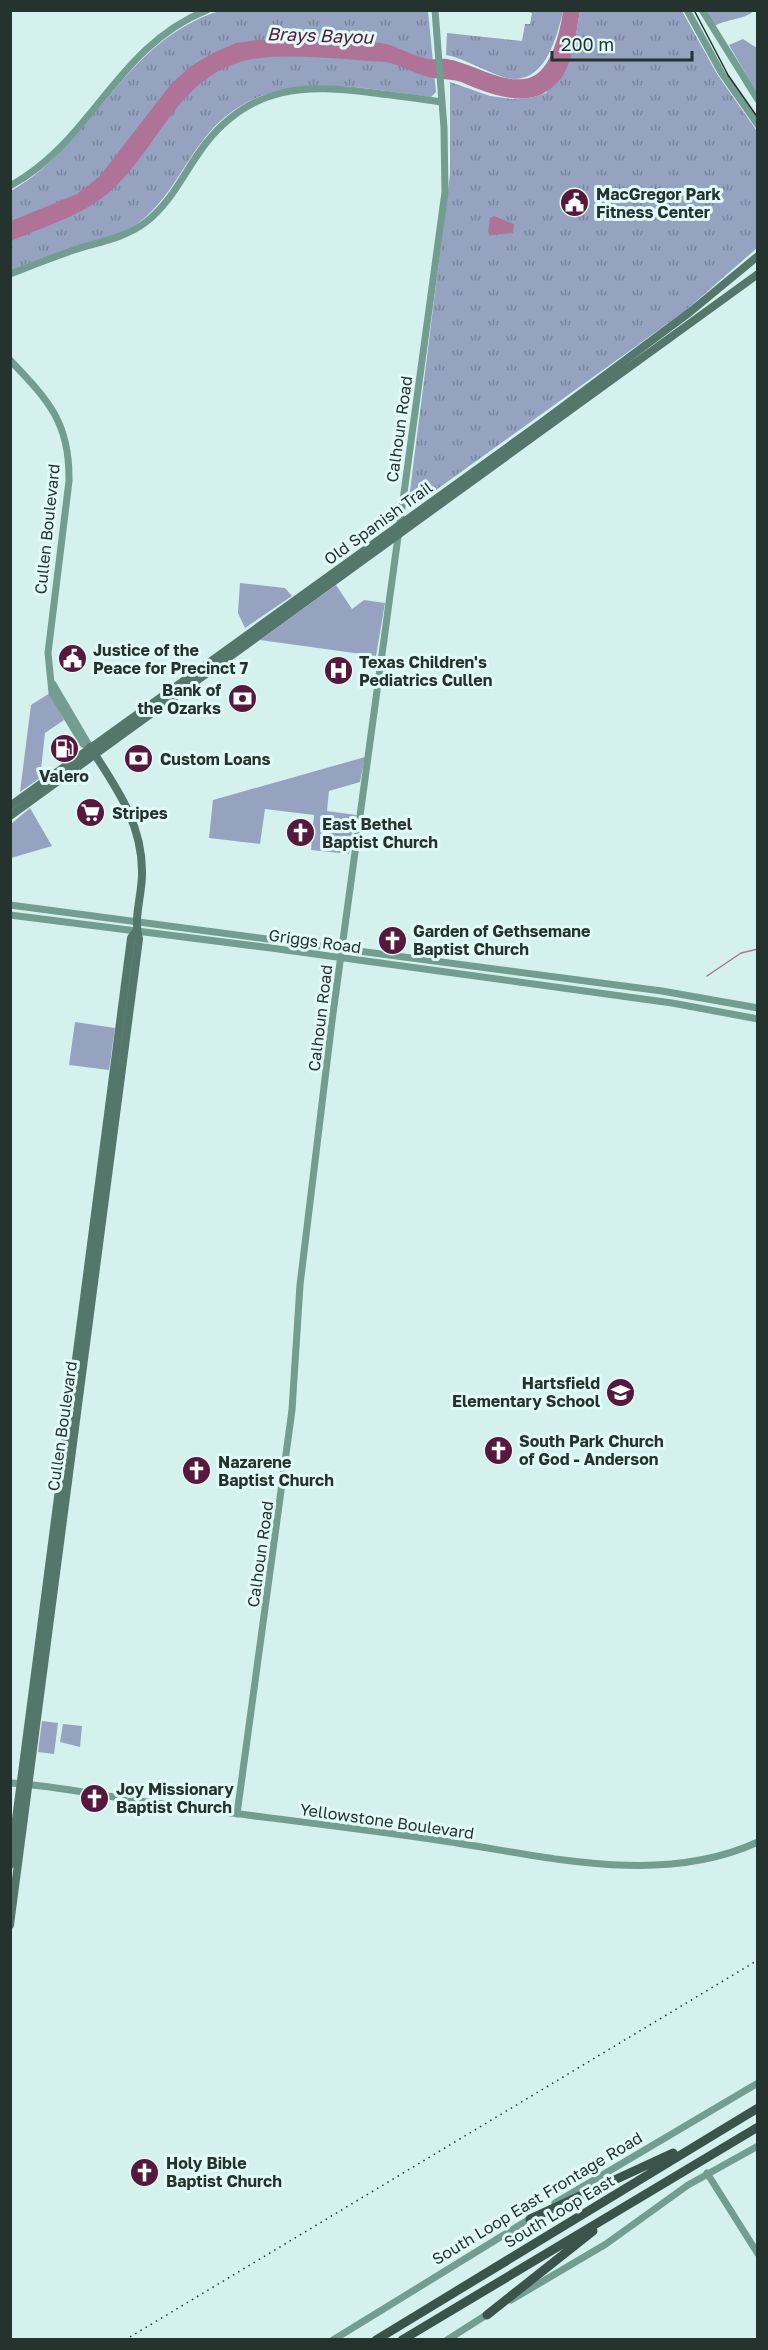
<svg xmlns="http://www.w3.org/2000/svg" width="768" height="2350" viewBox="0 0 768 2350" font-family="'Golos Text',sans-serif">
<defs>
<pattern id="park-tufts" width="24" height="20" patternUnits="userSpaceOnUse" patternTransform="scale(1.5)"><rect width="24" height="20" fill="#95a3c0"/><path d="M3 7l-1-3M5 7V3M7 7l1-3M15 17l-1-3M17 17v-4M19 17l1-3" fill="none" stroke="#79859c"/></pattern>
</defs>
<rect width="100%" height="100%" fill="#d5f1ee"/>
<path fill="#95a3c0" d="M705,11H754C743,20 727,19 714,26Z
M743,39L757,48V93L729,45Z
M240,583L285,588L292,596L245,628L238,613Z
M336,585L352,609L364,600L385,603L376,656L260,640Z
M50,693L64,720L45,733L40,778L20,792L31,705Z
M365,757L360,782L329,791L327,811L356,815L349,854L311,850L314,815L265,809L260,844L209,838L213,800Z
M30,808L52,846L11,858V824Z
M75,1022L115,1028L109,1070L69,1065Z
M42,1721L58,1723L54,1754L38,1752Z
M63,1724L82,1726L80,1747L60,1742Z"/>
<path fill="url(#park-tufts)" d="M219,11H428L436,92L431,97C346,86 258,64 200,144C181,170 167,200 142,220C120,238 88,242 62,251C44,257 27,264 11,271V191C95,143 122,42 219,11Z
M526,11H563C556,41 543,89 503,77C484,71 466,59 446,55L447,33L522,41L525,24H530L532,13Z
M580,11H682L717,74L757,131V248L685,311L411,508L408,507L450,174V82L490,96L512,99L530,98L546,93L574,46Z"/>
<path fill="#af7398" d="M563,11H580C576,32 574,59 562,77C536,113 494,96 461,82C450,78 436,80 425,76C411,72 401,65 386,62C345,60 275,50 237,63C178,83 159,143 118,184C89,214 48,225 11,241V221L77,194L100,176L171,84L191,66L213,53L236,43L257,40L381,43C397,46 409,54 424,58C432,61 440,58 447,59C472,63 503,85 529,78C552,71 560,31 563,11Z
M494,216L514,224L513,233L491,235L488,232L490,218Z"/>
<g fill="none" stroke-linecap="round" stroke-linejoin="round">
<path stroke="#af7398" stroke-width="1.5" d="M707,976L741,953L758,949"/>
<path stroke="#729d90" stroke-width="7" d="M687,10L721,72L758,125
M702,10L758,100
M10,186C94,140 114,48 207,10
M10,274C31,266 53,257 74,250C99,242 125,238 146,222C173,201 185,170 206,143C252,85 306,84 374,93C397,96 419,98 442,102
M10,360C48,400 70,422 69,481L48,653L52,693L83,744L90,747
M53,684L90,747
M10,905L662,991L758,1008
M10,915L271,948L672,1003L758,1019
M10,1783C59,1786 107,1797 155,1803C251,1816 348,1827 444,1841C545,1856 660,1887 758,1842
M237,1814L292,1410L300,1285L332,1021L445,192L444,128L435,10
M707,2173L758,2254
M555,2203L758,2083
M511,2300L606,2244L688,2185L758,2146
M333,2340L533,2217
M447,2340L491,2312"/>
<path stroke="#54766b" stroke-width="8" d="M10,806L541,423L690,312L758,256
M10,816L758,274
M10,1865L131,938L137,930
M10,1925L139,939C133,919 142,895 142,874C143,824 116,787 90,747"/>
<path stroke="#3a544c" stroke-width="9" d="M530,2219L673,2153
M487,2315L593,2231
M376,2340L758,2108
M402,2340L758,2127"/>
<path stroke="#24332e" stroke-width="1.5" d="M694,10L728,75L758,118"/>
<path stroke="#24332e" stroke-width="1.5" stroke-dasharray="1.5 4.5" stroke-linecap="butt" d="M125,2340L758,1960"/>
</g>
<defs>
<symbol id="civic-disc" viewBox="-11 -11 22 22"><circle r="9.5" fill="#56183c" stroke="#e1f9f7"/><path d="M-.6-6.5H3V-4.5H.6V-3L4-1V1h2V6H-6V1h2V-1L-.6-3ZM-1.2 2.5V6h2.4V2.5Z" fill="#fff"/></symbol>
<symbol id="hospital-disc" viewBox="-11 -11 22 22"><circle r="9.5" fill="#56183c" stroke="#e1f9f7"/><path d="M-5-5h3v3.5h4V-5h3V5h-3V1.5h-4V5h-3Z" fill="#fff"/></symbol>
<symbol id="bank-disc" viewBox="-11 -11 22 22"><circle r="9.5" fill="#56183c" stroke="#e1f9f7"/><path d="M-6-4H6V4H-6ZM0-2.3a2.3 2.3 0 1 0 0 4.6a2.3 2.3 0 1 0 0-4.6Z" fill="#fff"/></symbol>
<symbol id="fuel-disc" viewBox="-11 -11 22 22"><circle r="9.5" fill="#56183c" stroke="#e1f9f7"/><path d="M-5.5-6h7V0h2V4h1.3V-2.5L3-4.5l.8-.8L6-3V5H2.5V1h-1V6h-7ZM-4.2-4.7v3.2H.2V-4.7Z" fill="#fff"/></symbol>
<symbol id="supermarket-disc" viewBox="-11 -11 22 22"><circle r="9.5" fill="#56183c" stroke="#e1f9f7"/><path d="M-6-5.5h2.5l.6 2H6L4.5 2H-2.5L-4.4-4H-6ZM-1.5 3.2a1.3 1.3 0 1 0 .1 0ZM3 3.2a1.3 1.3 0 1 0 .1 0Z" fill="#fff"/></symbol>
<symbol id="church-disc" viewBox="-11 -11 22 22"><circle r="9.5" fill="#56183c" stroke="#e1f9f7"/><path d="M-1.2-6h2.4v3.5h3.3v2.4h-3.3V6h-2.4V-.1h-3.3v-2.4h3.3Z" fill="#fff"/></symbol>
<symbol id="school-disc" viewBox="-11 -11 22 22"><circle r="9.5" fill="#56183c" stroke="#e1f9f7"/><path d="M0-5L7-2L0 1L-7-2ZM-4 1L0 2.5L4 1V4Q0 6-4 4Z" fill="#fff"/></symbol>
</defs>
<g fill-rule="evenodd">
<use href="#civic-disc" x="558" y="186" width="33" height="33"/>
<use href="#civic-disc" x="56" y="642" width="33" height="33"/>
<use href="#hospital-disc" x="322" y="654" width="33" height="33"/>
<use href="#bank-disc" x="226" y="682" width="33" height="33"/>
<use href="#fuel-disc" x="48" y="732" width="33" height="33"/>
<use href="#bank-disc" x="122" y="742" width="33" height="33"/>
<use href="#supermarket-disc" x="74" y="796" width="33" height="33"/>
<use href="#church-disc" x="284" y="816" width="33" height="33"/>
<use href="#church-disc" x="376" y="924" width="33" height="33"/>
<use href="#school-disc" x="604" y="1376" width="33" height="33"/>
<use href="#church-disc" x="482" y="1434" width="33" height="33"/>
<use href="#church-disc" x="180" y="1454" width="33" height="33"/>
<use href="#church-disc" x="78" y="1782" width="33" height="33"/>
<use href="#church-disc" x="128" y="2156" width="33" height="33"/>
</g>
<g text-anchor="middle" stroke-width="6" stroke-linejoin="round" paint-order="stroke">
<g font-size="16" font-weight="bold" fill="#24332e" stroke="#e1f9f7" text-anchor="start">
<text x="596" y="200">MacGregor Park<tspan x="596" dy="18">Fitness Center</tspan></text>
<text x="93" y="656">Justice of the<tspan x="93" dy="18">Peace for Precinct 7</tspan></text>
<text x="359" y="668">Texas Children's<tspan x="359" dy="18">Pediatrics Cullen</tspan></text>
<text x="221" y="696" text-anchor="end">Bank of<tspan x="221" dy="18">the Ozarks</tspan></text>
<text x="160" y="765">Custom Loans</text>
<text x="64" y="782" text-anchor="middle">Valero</text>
<text x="112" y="819">Stripes</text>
<text x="322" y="830">East Bethel<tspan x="322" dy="18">Baptist Church</tspan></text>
<text x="413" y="937">Garden of Gethsemane<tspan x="413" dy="18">Baptist Church</tspan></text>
<text x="600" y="1389" text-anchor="end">Hartsfield<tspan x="600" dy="18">Elementary School</tspan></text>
<text x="519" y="1447">South Park Church<tspan x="519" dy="18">of God - Anderson</tspan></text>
<text x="218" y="1468">Nazarene<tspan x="218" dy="18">Baptist Church</tspan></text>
<text x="116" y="1795">Joy Missionary<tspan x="116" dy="18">Baptist Church</tspan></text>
<text x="166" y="2169">Holy Bible<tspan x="166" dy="18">Baptist Church</tspan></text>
</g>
<g font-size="16" fill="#24332e" stroke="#e1f9f7">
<text transform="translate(399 429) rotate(-82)" y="6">Calhoun Road</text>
<text transform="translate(378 523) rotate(-36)" y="6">Old Spanish Trail</text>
<text transform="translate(47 529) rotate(-84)" y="6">Cullen Boulevard</text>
<text transform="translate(315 941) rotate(8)" y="6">Griggs Road</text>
<text transform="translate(320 1018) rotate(-83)" y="6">Calhoun Road</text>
<text transform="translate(62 1426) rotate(-82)" y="6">Cullen Boulevard</text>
<text transform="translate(260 1554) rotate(-82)" y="6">Calhoun Road</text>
<text transform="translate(387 1821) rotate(8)" y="6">Yellowstone Boulevard</text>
<text transform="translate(537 2198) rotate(-31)" y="6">South Loop East Frontage Road</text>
<text transform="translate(559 2211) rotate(-31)" y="6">South Loop East</text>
</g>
<g font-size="18" font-style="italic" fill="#56183c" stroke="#e1f9f7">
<text transform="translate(320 36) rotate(2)" y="6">Brays Bayou</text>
</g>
</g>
<rect width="768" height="2350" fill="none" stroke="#24332e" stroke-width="24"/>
<path d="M552 51v9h140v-9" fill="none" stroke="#24332e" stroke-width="3"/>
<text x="561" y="51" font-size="18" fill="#24332e" stroke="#e1f9f7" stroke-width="4.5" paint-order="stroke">200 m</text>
</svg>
